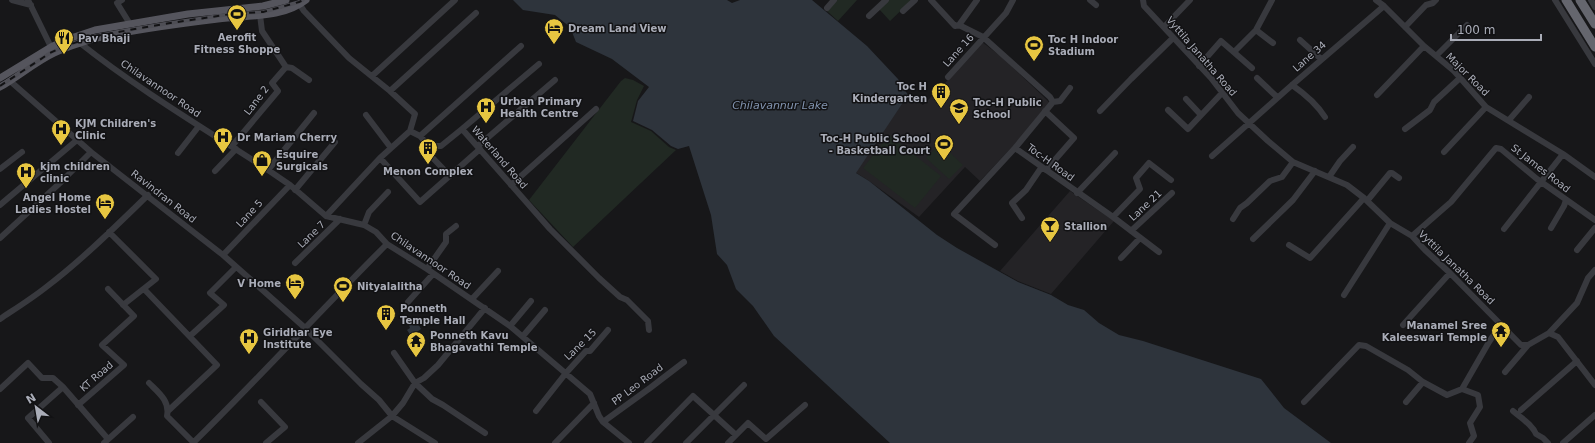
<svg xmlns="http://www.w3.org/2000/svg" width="1595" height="443" viewBox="0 0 1595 443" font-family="'DejaVu Sans',sans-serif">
<rect width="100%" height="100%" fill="#171719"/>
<path fill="#242326" d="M982,42L1002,57L1050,103L1014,145L980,181L965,167L919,217L869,181L855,172L908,95L923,105L945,83Z
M1070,191L1114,221L1051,294L1018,281L1000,271Z"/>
<path fill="#212923" d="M837,0H857L838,21L827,11Z
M889,0H912L890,21L879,9Z
M625,78L633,80L644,86L637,100L631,122L651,131L669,147L676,150L573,247L529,200L621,81Z
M889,135L941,176L915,208L863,168Z
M940,143L963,165L949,179L926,158Z"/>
<path fill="#2e343c" d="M513,0H727L732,3L740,0H812L867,46L898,79L908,95L856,173L869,181L937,235L957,248L1018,282L1051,295L1068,305L1084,310L1099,323L1119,335L1143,341L1261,379L1284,408L1331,443H890L774,336L753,306L736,289L727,265L717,254L711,215L689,146L678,149L671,146L652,130L633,121L638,101L649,87L612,59L576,42L570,27L555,15L523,10Z
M416,320L421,329L411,336L407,330L410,328L409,325Z"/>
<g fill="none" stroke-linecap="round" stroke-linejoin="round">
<path stroke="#38393e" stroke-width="6" d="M12,0L31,5
M28,0L51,47
M122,0L117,3L130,24
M931,0L955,26L959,25L983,37L1050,97L1053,102L1015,148L1113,217L1159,252
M1090,0L1096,5
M1143,0L1144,6L1211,78L1238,113L1268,141L1293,162L1347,185L1364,198L1390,223L1412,236L1425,250L1450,273L1521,345H1528L1549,333L1558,337L1595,385
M1376,0L1384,6L1424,46L1454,71L1486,107L1563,154L1595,177
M1555,0L1595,64
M1591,0L1595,7
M300,5L304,11L349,58L390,91L415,114L410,131
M827,8L834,0
M903,11L915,0
M260,15L262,31L286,67L292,68L309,80
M869,16L886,0
M959,25L977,0
M1164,27L1190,0
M1405,27L1426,5L1433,3L1436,0
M1256,30L1273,43
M1300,40L1321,59
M80,43C139,90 205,129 268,170L290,185L326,216L364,225L376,232L387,244L427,269L510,326L590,394L599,416L603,422L629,443
M1234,52L1256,30L1272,0
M1436,56L1467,25
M1199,66L1221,41L1252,68
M372,76L455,0
M948,77L1006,13L1013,0
M1257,78L1277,97
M10,81L91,152L223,255L304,327L361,384L379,400L392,416L435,443
M1292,85C1305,94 1316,103 1325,117
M390,91L476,13
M1377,95L1424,46
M1186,99L1201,115
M1053,102L1060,101L1070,88
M1168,110L1188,129L1222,93
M1045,111L1074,138L1046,170
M1100,111L1131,79L1173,38
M366,115L391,148
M1509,120L1529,97
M462,129L539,64
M1405,129L1430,110L1434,102L1460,78
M410,131L420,136L429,146H441L462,129L550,229L599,278L620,297L627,300L648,321L649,330
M420,136L521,46
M232,146L278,91L272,83L286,67
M429,146V154L450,176
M478,146L555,80
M1444,152L1486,107
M178,153L199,126
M1212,156L1292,85L1384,6
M380,158L420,202L480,149
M0,169L22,152
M268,170L314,113
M215,171L236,149
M1329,177L1340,161L1353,147
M511,185L596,109
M295,190L335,142
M1077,193L1115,153
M1367,201L1390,173H1392L1399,178
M0,205L77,140
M326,216L380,158L410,131
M1113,217L1140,189L1136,178L1149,163L1171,180
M1022,218L1012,203L1026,190L1041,168
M1233,219L1240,208L1247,203L1270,181L1282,177L1293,162
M364,225L369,212L388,192
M1551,228L1564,206L1566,200
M1504,229L1563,154
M1131,231L1172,193
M109,232L156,279L123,305
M1412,236L1451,202L1496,148L1501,149L1537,179L1595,220
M0,238L61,182L91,152
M1253,239L1293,200L1315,171
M995,245L954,214L1015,148
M1289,245L1310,258L1364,198
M1577,250L1595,228
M223,255L290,185
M1121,258L1140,238
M295,263L340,219
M427,269L446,242V234L456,226
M144,289L217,365L168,411
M1344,295L1390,223
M472,299L498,271
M408,302L433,274
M0,319C15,309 31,299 45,288C82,260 115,227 148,195
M1403,325L1450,273
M510,326L531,301
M1549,333L1577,303L1588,278L1595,270
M190,336L224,305L210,293L236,267
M523,336L545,310
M394,353L415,383L432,399L443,405L485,433
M1505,372L1528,345
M149,383C159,393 170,401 167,416L194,443
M0,389L28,363L42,378H53L63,387L108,439
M1462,389L1489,342L1501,324
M261,402L285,427L266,443
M1304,402L1359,345L1366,346L1408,370L1423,382L1447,395L1462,389L1478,395L1480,407L1470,423L1474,436L1469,443
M1406,402L1423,382
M78,405L124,365L102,345L134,316L108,289
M1521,410L1577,361
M536,411L566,373L586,351H590L608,330
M1513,411C1521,418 1532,424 1536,434L1543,438L1548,443
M603,422L650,388L684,362
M49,443L28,418L63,387
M104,443L133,417
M193,443C259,378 321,310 387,244
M358,443L392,416L403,403L415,383L424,378L438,365L485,308
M555,443L594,403
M647,443L693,396L736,435
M686,443L744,385
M728,443L748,423L766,439L805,405
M1563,443L1595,415"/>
<path stroke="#55555d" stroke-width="7" d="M0,78L51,47L68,39L95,30L188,14L263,6L286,0
M0,87C18,77 35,62 54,53C67,47 83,42 97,38C137,29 177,24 218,19C246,15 282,19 306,0"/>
<path stroke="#65666e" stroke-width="9" d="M1566,0L1595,47
M1580,0L1595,24"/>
<defs>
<path id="rail" d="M0,86L50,53L65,46L95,36L164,24L231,14L263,12L299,2L303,0"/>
</defs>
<use href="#rail" stroke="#4e4e55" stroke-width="3.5"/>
<use href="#rail" stroke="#121214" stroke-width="2" stroke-dasharray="6" stroke-linecap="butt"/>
</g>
<defs>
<symbol id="stadium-pin" viewBox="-11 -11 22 30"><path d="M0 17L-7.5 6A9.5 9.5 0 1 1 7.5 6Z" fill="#e7c641" stroke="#121214"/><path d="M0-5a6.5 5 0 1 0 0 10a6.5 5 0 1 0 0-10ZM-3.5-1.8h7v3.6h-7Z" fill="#111"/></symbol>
<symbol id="hotel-pin" viewBox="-11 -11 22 30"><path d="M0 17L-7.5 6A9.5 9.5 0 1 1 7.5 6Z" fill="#e7c641" stroke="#121214"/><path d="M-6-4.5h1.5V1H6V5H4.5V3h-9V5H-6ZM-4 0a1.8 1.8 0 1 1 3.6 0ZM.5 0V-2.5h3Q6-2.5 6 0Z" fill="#111"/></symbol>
<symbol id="restaurant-pin" viewBox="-11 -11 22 30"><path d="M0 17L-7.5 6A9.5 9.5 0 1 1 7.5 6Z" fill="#e7c641" stroke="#121214"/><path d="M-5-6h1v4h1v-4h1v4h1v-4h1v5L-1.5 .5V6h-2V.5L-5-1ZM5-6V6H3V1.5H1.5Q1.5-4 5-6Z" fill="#111"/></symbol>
<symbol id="building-pin" viewBox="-11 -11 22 30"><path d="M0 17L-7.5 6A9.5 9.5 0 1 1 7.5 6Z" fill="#e7c641" stroke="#121214"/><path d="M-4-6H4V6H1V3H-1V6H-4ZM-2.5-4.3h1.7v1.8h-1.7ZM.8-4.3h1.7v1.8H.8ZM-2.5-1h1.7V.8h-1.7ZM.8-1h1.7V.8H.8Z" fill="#111"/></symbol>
<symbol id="hospital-pin" viewBox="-11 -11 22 30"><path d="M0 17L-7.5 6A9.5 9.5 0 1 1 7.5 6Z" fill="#e7c641" stroke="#121214"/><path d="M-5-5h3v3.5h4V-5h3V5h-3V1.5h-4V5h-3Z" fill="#111"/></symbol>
<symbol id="school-pin" viewBox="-11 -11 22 30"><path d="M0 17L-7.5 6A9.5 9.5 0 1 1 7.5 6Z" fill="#e7c641" stroke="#121214"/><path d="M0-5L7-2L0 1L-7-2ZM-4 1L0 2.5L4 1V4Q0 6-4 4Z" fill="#111"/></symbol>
<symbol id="shop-pin" viewBox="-11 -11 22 30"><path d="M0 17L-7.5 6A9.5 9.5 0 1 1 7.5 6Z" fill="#e7c641" stroke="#121214"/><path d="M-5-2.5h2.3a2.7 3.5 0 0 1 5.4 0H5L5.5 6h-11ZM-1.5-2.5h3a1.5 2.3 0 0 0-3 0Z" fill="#111"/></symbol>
<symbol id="bar-pin" viewBox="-11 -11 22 30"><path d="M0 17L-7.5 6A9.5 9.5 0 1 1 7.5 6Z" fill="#e7c641" stroke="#121214"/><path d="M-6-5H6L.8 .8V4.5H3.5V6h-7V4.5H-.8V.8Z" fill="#111"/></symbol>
<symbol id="temple-pin" viewBox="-11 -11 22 30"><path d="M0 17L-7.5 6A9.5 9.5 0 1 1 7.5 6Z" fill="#e7c641" stroke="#121214"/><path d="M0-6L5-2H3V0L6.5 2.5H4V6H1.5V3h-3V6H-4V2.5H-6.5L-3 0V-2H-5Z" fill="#111"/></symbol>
</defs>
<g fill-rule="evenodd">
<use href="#stadium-pin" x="226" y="3" width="22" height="30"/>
<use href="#hotel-pin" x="543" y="17" width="22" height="30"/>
<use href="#restaurant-pin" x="53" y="27" width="22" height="30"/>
<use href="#stadium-pin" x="1023" y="34" width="22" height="30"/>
<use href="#building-pin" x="930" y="81" width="22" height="30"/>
<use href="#hospital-pin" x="475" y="96" width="22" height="30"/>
<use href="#school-pin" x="948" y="97" width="22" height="30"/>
<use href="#hospital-pin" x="50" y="118" width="22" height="30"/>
<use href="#hospital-pin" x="212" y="126" width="22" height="30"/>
<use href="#stadium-pin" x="933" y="133" width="22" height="30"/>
<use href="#building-pin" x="417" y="137" width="22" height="30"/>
<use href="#shop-pin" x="251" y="149" width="22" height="30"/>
<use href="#hospital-pin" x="15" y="161" width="22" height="30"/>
<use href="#hotel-pin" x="94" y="192" width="22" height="30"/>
<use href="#bar-pin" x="1039" y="215" width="22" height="30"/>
<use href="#hotel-pin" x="284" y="272" width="22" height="30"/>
<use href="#stadium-pin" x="332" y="275" width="22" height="30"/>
<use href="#building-pin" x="375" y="303" width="22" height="30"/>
<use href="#temple-pin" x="1490" y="320" width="22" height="30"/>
<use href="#hospital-pin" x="238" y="327" width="22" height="30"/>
<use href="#temple-pin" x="405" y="330" width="22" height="30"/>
</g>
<g text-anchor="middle" stroke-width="3" stroke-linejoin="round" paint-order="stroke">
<g font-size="10" font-weight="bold" fill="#aaadb8" stroke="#121214" text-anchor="start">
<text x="568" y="32">Dream Land View</text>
<text x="237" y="41" text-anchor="middle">Aerofit<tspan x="237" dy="12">Fitness Shoppe</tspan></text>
<text x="78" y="42">Pav Bhaji</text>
<text x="1048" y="43">Toc H Indoor<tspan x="1048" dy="12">Stadium</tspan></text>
<text x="927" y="90" text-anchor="end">Toc H<tspan x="927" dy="12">Kindergarten</tspan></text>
<text x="500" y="105">Urban Primary<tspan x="500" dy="12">Health Centre</tspan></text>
<text x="973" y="106">Toc-H Public<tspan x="973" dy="12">School</tspan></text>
<text x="75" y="127">KJM Children's<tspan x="75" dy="12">Clinic</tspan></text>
<text x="237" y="141">Dr Mariam Cherry</text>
<text x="930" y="142" text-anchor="end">Toc-H Public School<tspan x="930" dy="12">- Basketball Court</tspan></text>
<text x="276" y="158">Esquire<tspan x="276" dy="12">Surgicals</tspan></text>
<text x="40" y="170">kjm children<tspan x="40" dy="12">clinic</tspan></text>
<text x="428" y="175" text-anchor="middle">Menon Complex</text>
<text x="91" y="201" text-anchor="end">Angel Home<tspan x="91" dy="12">Ladies Hostel</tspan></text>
<text x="1064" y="230">Stallion</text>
<text x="281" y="287" text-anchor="end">V Home</text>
<text x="357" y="290">Nityalalitha</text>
<text x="400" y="312">Ponneth<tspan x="400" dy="12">Temple Hall</tspan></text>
<text x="1487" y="329" text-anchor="end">Manamel Sree<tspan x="1487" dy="12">Kaleeswari Temple</tspan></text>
<text x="263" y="336">Giridhar Eye<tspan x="263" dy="12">Institute</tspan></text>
<text x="430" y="339">Ponneth Kavu<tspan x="430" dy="12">Bhagavathi Temple</tspan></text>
</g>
<g font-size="10" fill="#aaadb8" stroke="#121214">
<text transform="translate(958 50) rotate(-48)" y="4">Lane 16</text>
<text transform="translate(1202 56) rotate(49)" y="4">Vyttila Janatha Road</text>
<text transform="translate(1309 56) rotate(-41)" y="4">Lane 34</text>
<text transform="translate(1468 74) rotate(45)" y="4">Major Road</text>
<text transform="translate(161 88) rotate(34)" y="4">Chilavannoor Road</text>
<text transform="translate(256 100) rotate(-53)" y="4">Lane 2</text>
<text transform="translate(500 157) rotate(49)" y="4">Waterland Road</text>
<text transform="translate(1051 162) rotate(36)" y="4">Toc-H Road</text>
<text transform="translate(1541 168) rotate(38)" y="4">St James Road</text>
<text transform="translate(164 196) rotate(38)" y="4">Ravindran Road</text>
<text transform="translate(1145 205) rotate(-43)" y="4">Lane 21</text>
<text transform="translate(249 213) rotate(-47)" y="4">Lane 5</text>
<text transform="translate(311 234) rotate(-44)" y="4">Lane 7</text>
<text transform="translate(431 260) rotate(34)" y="4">Chilavannoor Road</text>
<text transform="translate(1457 267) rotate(44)" y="4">Vyttila Janatha Road</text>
<text transform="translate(580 344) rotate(-44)" y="4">Lane 15</text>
<text transform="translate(96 376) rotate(-41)" y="4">KT Road</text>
<text transform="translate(637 384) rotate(-37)" y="4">PP Leo Road</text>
</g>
<g font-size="11" font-style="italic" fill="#8395b1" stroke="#121214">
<text x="780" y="109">Chilavannur Lake</text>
</g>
</g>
<g transform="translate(36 407) rotate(329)" stroke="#121214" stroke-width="3" paint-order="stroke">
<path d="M0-3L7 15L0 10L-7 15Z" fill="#aaadb8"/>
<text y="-6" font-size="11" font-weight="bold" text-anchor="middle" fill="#aaadb8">N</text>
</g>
<path d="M1451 34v6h90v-6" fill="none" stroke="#aaadb8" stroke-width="2"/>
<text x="1457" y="34" font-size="12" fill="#aaadb8" stroke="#121214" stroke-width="3" paint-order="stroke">100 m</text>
</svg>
